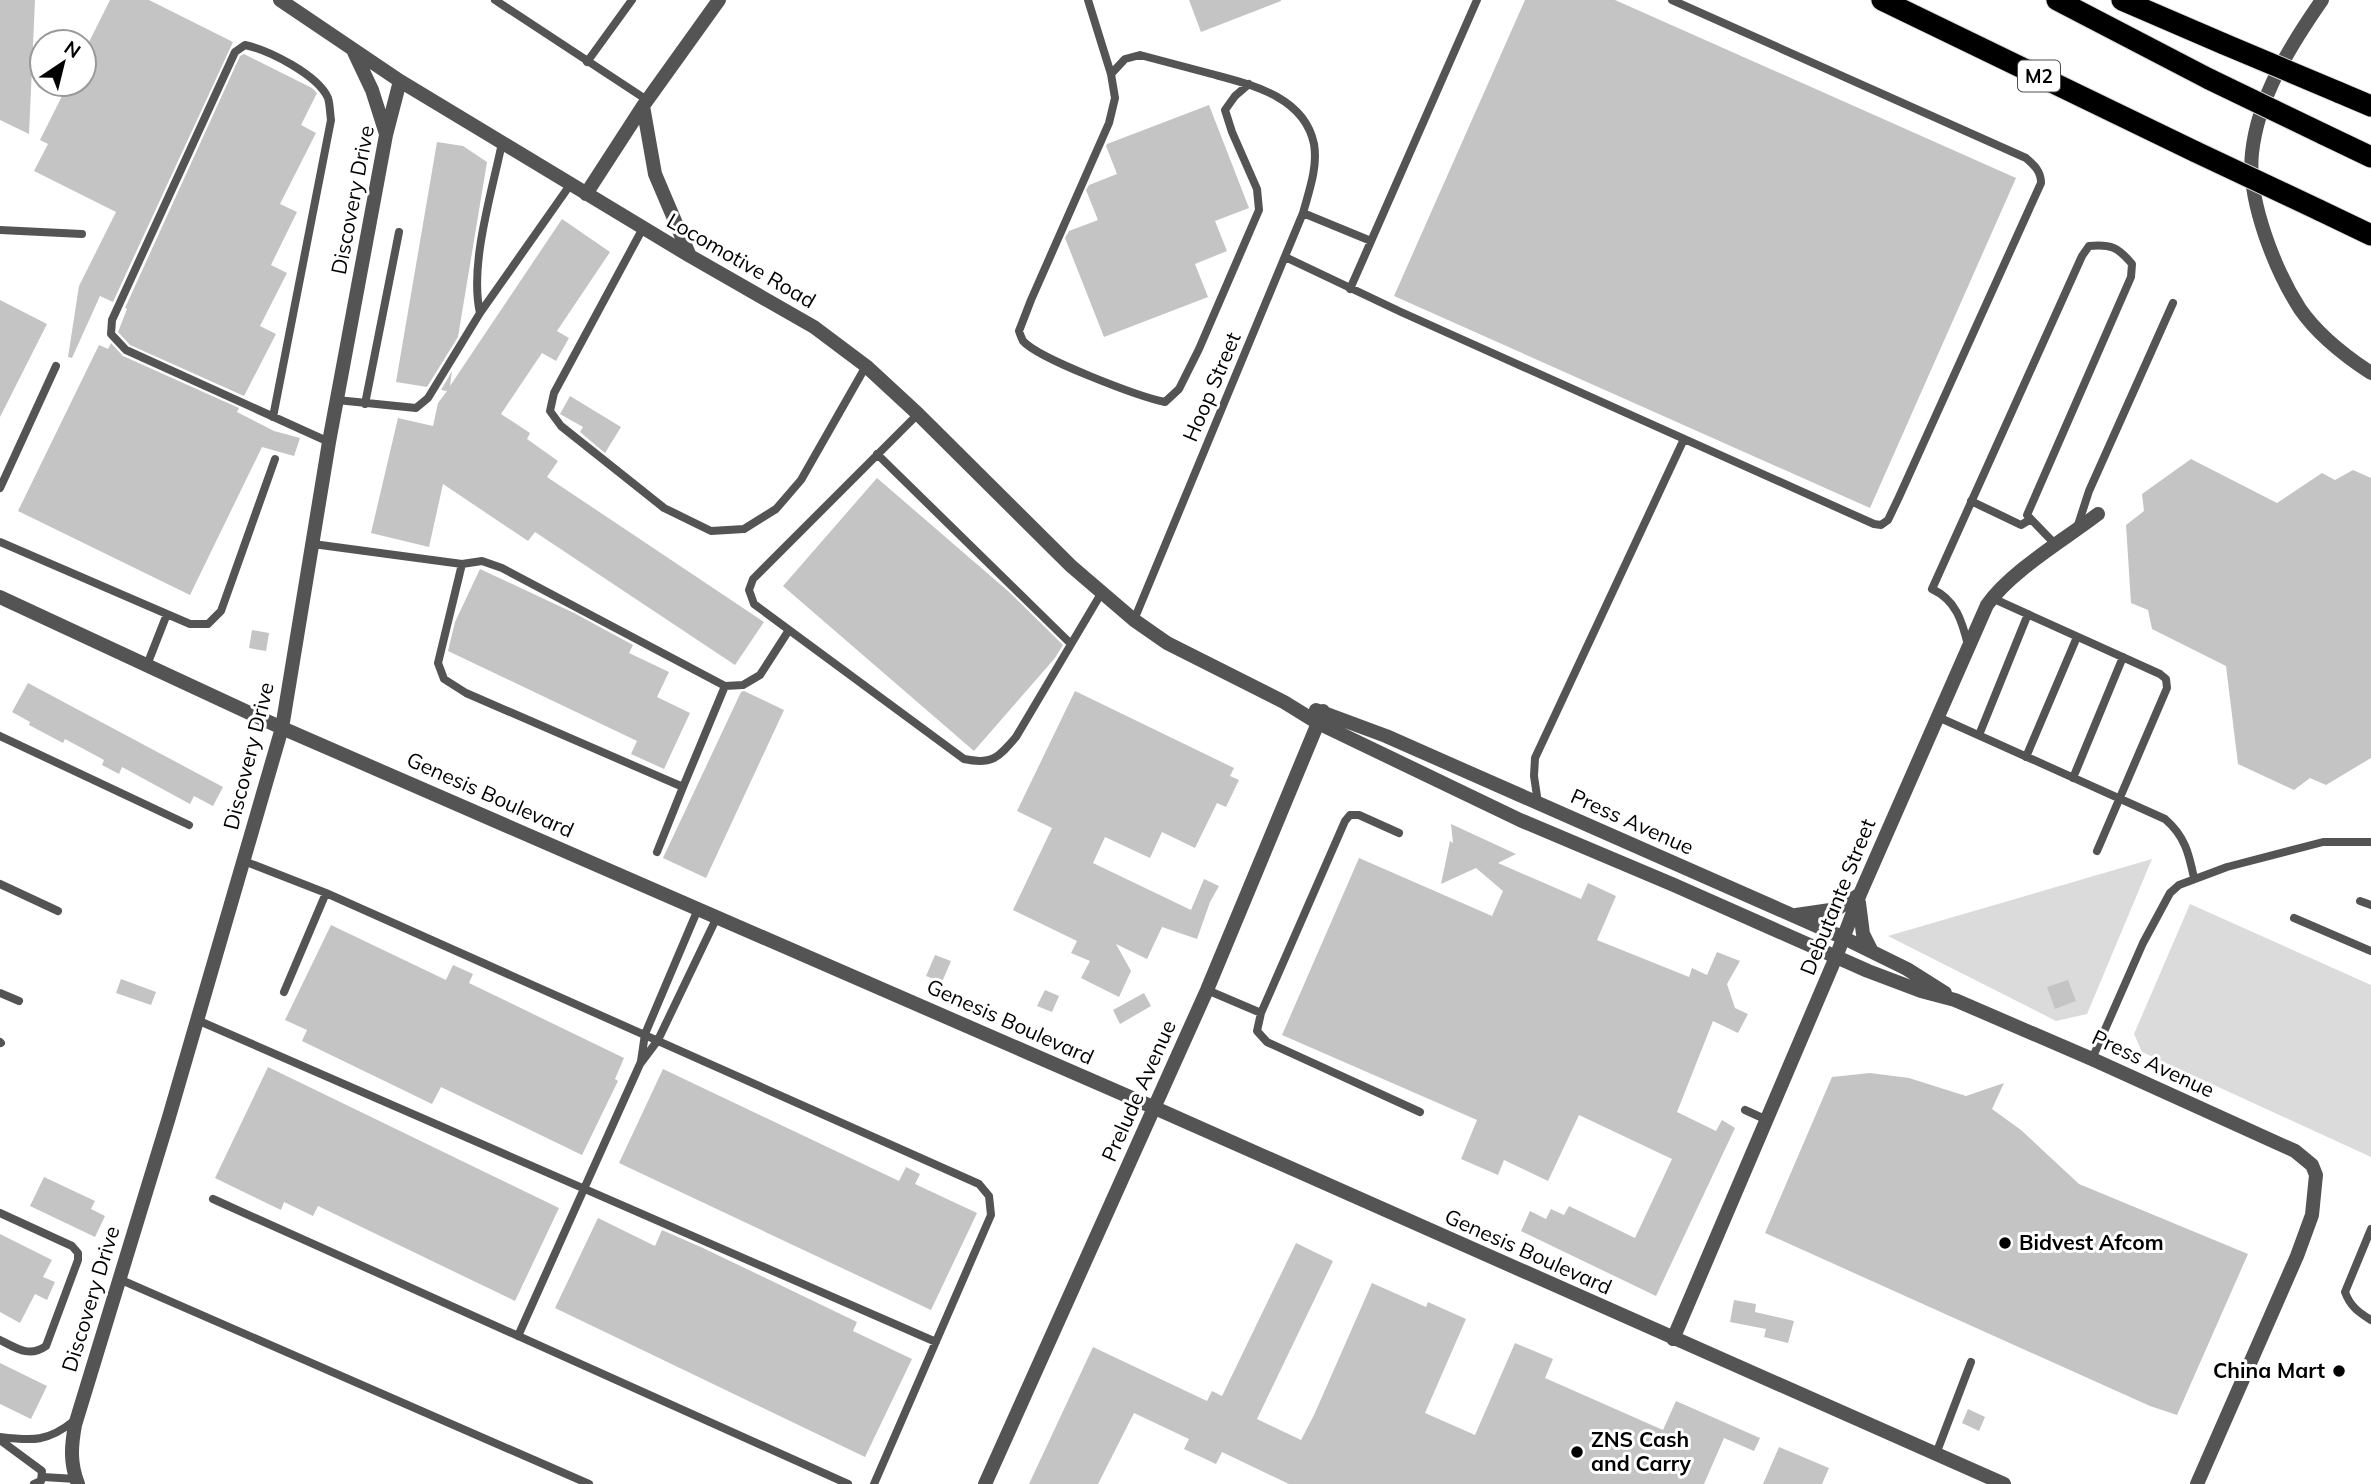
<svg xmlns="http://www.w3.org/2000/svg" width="2371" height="1484" viewBox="0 0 2371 1484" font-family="Mulish,sans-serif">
<rect width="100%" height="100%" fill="#fff"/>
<path fill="#dbdbdb" d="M2152,859L2087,1014L2056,1021L1888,936Z
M2190,904L2371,985V1157L2142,1052L2134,1034Z"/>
<path fill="#c4c4c4" d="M0,0H35L29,134L0,120Z
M110,0H149L233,42L113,302L100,296L72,358L68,357L79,286L116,212L34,171L48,144L40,140L68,84H84V52Z
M1189,0H1281V1L1201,32Z
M1525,0H1615L2016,178L1870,508L1394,296Z
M244,54L312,88L317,93L301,125L316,133L280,204L297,212L271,265L287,273L260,326L276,334L244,396L130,345L118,332L127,309L125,308L240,56Z
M1209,105L1249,208L1215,221L1227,251L1195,264L1208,297L1104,337L1065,238L1069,231L1098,220L1086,190L1089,185L1117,174L1106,146L1107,144Z
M437,142L463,146L487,162L458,337L427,387L396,382Z
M562,219L610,252L557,331L569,338L556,361L542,353L501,414L530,433L527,439L558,461L547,477L764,622L735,665L535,532L528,541L443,484L429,547L371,533L398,418L433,426L438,403L447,391L441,390L452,371L450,386Z
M0,300L47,324L0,417Z
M111,343L123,356L239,408L237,412L274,431L300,438L294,456L262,447L190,595L18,511L99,345L108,349Z
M570,396L621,427L605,453L580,432L583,427L560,414Z
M2191,459L2277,503L2322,473L2335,480L2353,470L2371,478V758L2326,785L2310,778L2294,790L2238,764L2226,666L2152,629L2148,610L2131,603L2126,525L2144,511L2142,494Z
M877,478L1008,591L1063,645L1055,658L974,751L783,586Z
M480,569L574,613L633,645L629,653L669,672L657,697L690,713L664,769L631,754L637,741L448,651L455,622Z
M252,630L269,633L266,651L249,648Z
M28,683L223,787L213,806L194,796L190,804L122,767L119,774L102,765L104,760L65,739L63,743L29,725L30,722L12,712Z
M744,691L784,710L706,878L663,858L741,692Z
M1075,691L1234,768L1230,776L1239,780L1226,807L1217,803L1195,848L1162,832L1150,858L1105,837L1093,863L1191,910L1204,879L1219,886L1210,902L1197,939L1162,927L1147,959L1116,944L1131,971L1119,997L1081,978L1090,961L1071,953L1077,941L1013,910L1052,828L1017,811Z
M1451,824L1516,854L1498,863L1581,899L1588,883L1616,896L1597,940L1689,977L1692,968L1707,975L1717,952L1740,961L1727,984L1735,1008L1748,1014L1738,1033L1713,1021L1677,1112L1716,1131L1722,1120L1735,1128L1656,1296L1521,1231L1530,1211L1546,1219L1551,1209L1564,1215L1569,1206L1635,1238L1672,1159L1579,1115L1548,1181L1504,1160L1498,1175L1461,1159L1477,1120L1282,1035L1359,858L1492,916L1503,891L1476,868L1441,884L1450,841L1453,843Z
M331,925L446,980L453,965L473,974L469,983L624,1058L615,1079L618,1081L582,1155L441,1087L432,1104L302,1041L307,1030L285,1020Z
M935,955L951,961L942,982L926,976Z
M121,979L156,992L151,1005L116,993Z
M2068,980L2076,1001L2055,1009L2047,987Z
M1045,990L1059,996L1052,1012L1037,1006Z
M1144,993L1151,1006L1120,1024L1113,1010Z
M268,1067L559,1208L515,1301L318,1206L313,1216L284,1202L281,1210L215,1178Z
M663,1069L899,1181L906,1167L920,1174L915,1184L977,1213L931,1310L619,1163Z
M1870,1073L1909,1078L1966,1096L2004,1083L1992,1109L2021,1130L2079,1184L2248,1254L2177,1415L2150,1406L1765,1233L1832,1077Z
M44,1177L95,1201L91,1209L105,1216L95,1237L30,1206Z
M598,1218L655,1246L662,1230L703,1248L857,1322L853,1331L912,1359L865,1457L555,1308Z
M0,1234L52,1260L43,1277L55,1282L47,1300L35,1294L20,1323L0,1312Z
M1296,1243L1333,1261L1257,1419L1301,1440L1314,1415L1372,1283L1426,1307L1428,1302L1466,1319L1425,1413L1475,1435L1515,1343L1553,1359L1545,1378L1663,1430L1676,1401L1760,1438L1754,1451L1724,1438L1704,1484H1289L1222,1452L1216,1464L1184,1449L1189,1439L1134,1413L1098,1484H1029L1093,1347L1207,1401L1212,1391L1222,1396Z
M1734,1300L1756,1304L1755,1312L1794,1321L1788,1343L1764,1337L1766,1329L1730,1322Z
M0,1363L47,1386L31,1419L0,1404Z
M1968,1409L1985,1417L1979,1431L1962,1423Z
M1779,1447L1829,1468L1822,1484H1763Z"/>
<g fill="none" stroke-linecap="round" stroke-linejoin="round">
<defs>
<path id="motorway" d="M1882,0L2196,152
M2057,0L2209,79
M2122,0L2224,44
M2338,92L2371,106
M2323,134L2371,157
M2319,210L2371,235"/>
</defs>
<use href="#motorway" stroke="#dbdbdb" stroke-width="23"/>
<path stroke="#545454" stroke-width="8" d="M495,0L647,100
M1088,0L1111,74
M587,62L632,0
M1303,213L1371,241
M643,228L554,393L550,411L561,426L664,508L711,531L744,529L776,509L801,480L866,366
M0,230L82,234
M1285,257L1401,312L1874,524L1881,525L1888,520L1899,497L2041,183C2041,171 2034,165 2026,158L1672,0
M1350,289L1477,0
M480,313L570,185
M337,400L416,408L428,398L480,313C469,265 492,192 502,143
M365,404L399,232
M918,414L753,579L749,590L754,604L964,759C992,765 998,758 1016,737L1102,592
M273,417L331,120C330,114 330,104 328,98C318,75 269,50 245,45L235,52L112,320L111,334L126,350L329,442
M877,454L1071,644
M0,488L56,366
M1971,501L2021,525L2031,519
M2077,528L2089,491L2173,303
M0,542L190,624H208L221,611L275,459
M313,544L462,564
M1992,598L2160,674L2166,679L2167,688L2097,851
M1134,620L1303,213C1309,191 1318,167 1314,144C1304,95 1248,84 1208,73C1185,67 1163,61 1140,55L1125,59L1111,74L1115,98L1109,123L1031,300L1019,331C1020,334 1022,339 1023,341C1039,359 1140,397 1165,402L1179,389L1199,349L1259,210L1257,189L1232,132L1225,110L1235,96L1249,84
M1968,645C1962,621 1956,600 1932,589L2082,256L2089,246C2111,244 2118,247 2132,264L2131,277L2027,515L2056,545
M147,665L167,614
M1938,717L2165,819C2185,836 2189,854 2194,878
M1979,735L2028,614
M0,736L189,825
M2026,757L2077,637
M2073,778L2123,657
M683,787L725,686
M1538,803L1534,776L1535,758L1684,439
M657,852L683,787L466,693L444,679L438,663L462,564L482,561L502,568L725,686L743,685L760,675L789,630
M244,861L326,893L979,1184L989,1196L991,1215L874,1484
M0,884L58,911
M2360,901L2371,905
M2294,918L2371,951
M1207,990L1261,1013L1345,821L1350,815H1359L1399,833
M284,992L326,893
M0,993L19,1001
M1261,1013L1257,1031L1267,1042L1420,1112
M197,1020L936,1342
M0,1042L1,1043
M2092,1059L2143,943L2170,893L2179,885L2227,867L2323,842H2371
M641,1061L645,1034L698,909
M1745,1110L1767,1120
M213,1199L848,1484
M0,1213L72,1246L78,1253V1260L46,1346C29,1358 16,1348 0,1340
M2371,1229L2345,1292C2350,1306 2358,1312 2371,1320
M119,1279L589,1484
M518,1336L640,1064L658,1040L717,917
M0,1437C33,1441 48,1442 75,1420
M0,1440L42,1471L41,1481L34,1484
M1936,1454L1971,1362
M43,1477L76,1479"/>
<path stroke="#545454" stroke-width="14" d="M280,0L400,81L690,256L814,327L866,366L918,414L1071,566L1134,620L1167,643L1284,702L1318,723L1520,820L1674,885L1868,971L1921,991L1955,1000L2092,1059L2295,1151L2312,1165L2316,1175L2312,1215L2297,1256L2197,1484
M354,52L372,90L386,134
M643,106L655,174L689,254
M586,194L643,106L719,0
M0,597L282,728L1155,1108L2004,1484
M1316,710L1386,736L1844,938L1907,969L1945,993
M1859,903L1863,934L1871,950
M1796,915L1837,909L1860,894
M1673,1339L1836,957L1860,894L1987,605C2011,571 2064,540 2098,514
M78,1484C70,1463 71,1447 75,1425L169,1117L282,728L329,442L386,135L400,81
M985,1484L1207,990L1323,711"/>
<path stroke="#545454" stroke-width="14" d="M2322,0C2290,46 2258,97 2252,153C2247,200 2275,270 2300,309C2318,335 2345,356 2371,373"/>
<use href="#motorway" stroke="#000" stroke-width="21"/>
<defs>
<path id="motorway-bridge" d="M2224,44L2338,92
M2209,79L2323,134
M2196,152L2319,210"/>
</defs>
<use href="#motorway-bridge" stroke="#dbdbdb" stroke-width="23" stroke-linecap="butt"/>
<use href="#motorway-bridge" stroke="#000" stroke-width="21"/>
</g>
<g fill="#000" stroke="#fff" stroke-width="2.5">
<circle cx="2005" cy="1243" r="7"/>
<circle cx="2339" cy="1371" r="7"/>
<circle cx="1577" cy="1452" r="7"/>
</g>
<g text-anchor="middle" stroke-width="6" stroke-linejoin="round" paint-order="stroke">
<rect fill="#fff" stroke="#4c4c4c" stroke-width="2" x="2018" y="60.5" width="42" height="31" rx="5"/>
<g font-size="19" font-weight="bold" fill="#000">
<text x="2039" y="83">M2</text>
</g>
<g font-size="21" fill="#000" stroke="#fff">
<text transform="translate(353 200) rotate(-79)" y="7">Discovery Drive</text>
<text transform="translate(741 261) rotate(30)" y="7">Locomotive Road</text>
<text transform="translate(1212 387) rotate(-67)" y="7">Hoop Street</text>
<text transform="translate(249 756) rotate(-76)" y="7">Discovery Drive</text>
<text transform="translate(490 795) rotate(24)" y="7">Genesis Boulevard</text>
<text transform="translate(1632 822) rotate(24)" y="7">Press Avenue</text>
<text transform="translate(1838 897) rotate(-68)" y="7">Debutante Street</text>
<text transform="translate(1010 1022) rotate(24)" y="7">Genesis Boulevard</text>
<text transform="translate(2153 1064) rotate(25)" y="7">Press Avenue</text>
<text transform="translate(1139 1091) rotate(-66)" y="7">Prelude Avenue</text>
<text transform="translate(1528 1252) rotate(24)" y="7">Genesis Boulevard</text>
<text transform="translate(91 1299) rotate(-73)" y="7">Discovery Drive</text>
</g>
<g font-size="21" font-weight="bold" fill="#000" stroke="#fff" text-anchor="start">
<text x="2019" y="1250">Bidvest Afcom</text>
<text x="2325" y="1378" text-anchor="end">China Mart</text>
<text x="1591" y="1447">ZNS Cash<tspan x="1591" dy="24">and Carry</tspan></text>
</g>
</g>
<g transform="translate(63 63) rotate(35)"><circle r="33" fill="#ffffff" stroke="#999999" stroke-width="2"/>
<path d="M0-5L12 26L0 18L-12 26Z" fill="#000000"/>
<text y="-10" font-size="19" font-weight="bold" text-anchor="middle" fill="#000000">N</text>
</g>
</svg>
